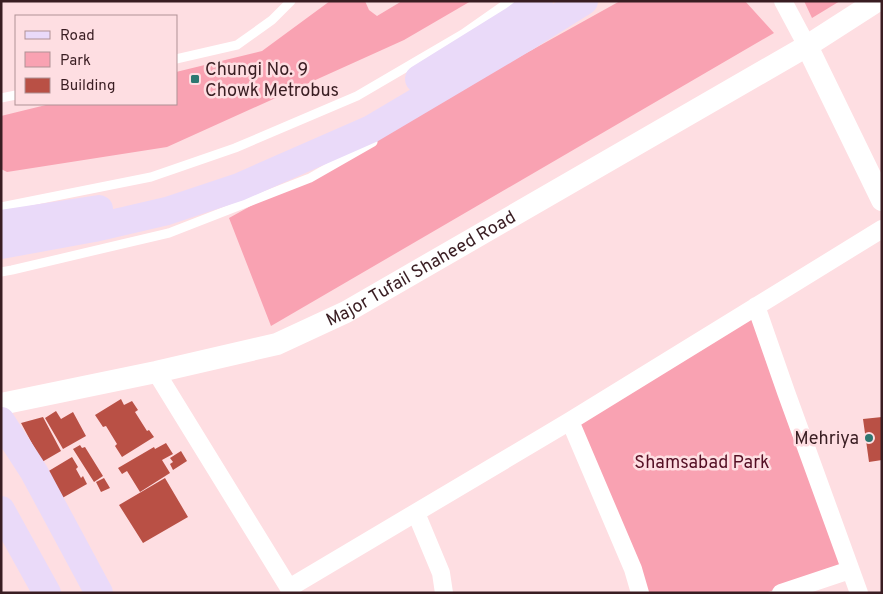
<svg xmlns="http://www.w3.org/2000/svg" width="883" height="594" viewBox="0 0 883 594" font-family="Overpass,sans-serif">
<rect width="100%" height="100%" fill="#fedee2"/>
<path fill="#f9a2b2" d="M330,1H365L369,10L377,16L402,1H471L404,40L167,147L7,172L1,169V116L50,104H176V72L262,51Z
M620,1H745L774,33L271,326L229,218Z
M804,1H840L812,18Z
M754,311L844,567L765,593H647L574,422Z"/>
<path fill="#b95045" d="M121,399L124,405L132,401L138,410L135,412L147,431L149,430L154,437L122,457L115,446L117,444L106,426L103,427L95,415Z
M56,411L61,419L73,412L86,436L63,449L45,418Z
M43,417L61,451L42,462L21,423Z
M882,417V460L869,462L863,419Z
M166,443L173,454L162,460L170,473L140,492L127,471L122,474L118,468L154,447L155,449Z
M80,445L82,448L85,447L103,476L94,482L73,449Z
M181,451L187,461L173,470L170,464L173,462L170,458Z
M72,457L78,467L76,469L81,478L83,476L87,484L57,501L42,475Z
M104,478L110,488L101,492L96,482Z
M165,478L188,517L143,543L119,505Z"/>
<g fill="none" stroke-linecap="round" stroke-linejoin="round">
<path stroke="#fff" stroke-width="9" d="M176,59L237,45L272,20L291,1
M1,98L16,95
M1,207L151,177L235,148L357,96L463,34L510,1
M1,272L12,270L169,233L310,178L373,142"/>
<path stroke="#fff" stroke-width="18" d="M783,1L807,46
M756,306L786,392L859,593
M156,372L289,588L290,593
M570,421L633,569L640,593
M416,513L441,573L444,593
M289,588L570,421L882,229
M781,593L850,570"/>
<g stroke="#fff" stroke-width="22">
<path d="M877,1L807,46L882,200"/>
<path id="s1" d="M1,404L156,372L277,344L346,312L807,46"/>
</g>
<path stroke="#eadaf9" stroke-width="28" d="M419,79L514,20L539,1
M1,224L99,209
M1,245L94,228L167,211L239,187L371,129L523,39L584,1
M1,421L34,472L99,593
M1,510L47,593"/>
</g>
<g fill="#2e7771" stroke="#fedee2" stroke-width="2">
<rect x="190" y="74" width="10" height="10" rx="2.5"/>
<circle cx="869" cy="438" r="5"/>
</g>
<g text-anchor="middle" stroke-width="5" stroke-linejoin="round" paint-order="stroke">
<g font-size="18" fill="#391d22" stroke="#fedee2" text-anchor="start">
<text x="205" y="75">Chungi No. 9<tspan x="205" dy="21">Chowk Metrobus</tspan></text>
<text x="859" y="444" text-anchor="end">Mehriya</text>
</g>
<g font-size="18" fill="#391d22" stroke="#fedee2">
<text dy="6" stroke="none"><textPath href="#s1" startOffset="445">Major Tufail Shaheed Road</textPath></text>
</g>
<g font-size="18" fill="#540f24" stroke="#fedee2">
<text x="702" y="468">Shamsabad Park</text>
</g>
</g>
<rect width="883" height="594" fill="none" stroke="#391d22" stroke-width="5"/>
<rect x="15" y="15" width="162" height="90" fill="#fedee2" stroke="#af9195"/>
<rect x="25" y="31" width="25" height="8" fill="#eadaf9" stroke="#af9195"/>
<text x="60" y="40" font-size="15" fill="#391d22">Road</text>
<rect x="25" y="52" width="25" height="15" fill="#f9a2b2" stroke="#af9195"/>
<text x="60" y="65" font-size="15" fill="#391d22">Park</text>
<rect x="25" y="78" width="25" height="15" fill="#b95045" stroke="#af9195"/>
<text x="60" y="90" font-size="15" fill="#391d22">Building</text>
</svg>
